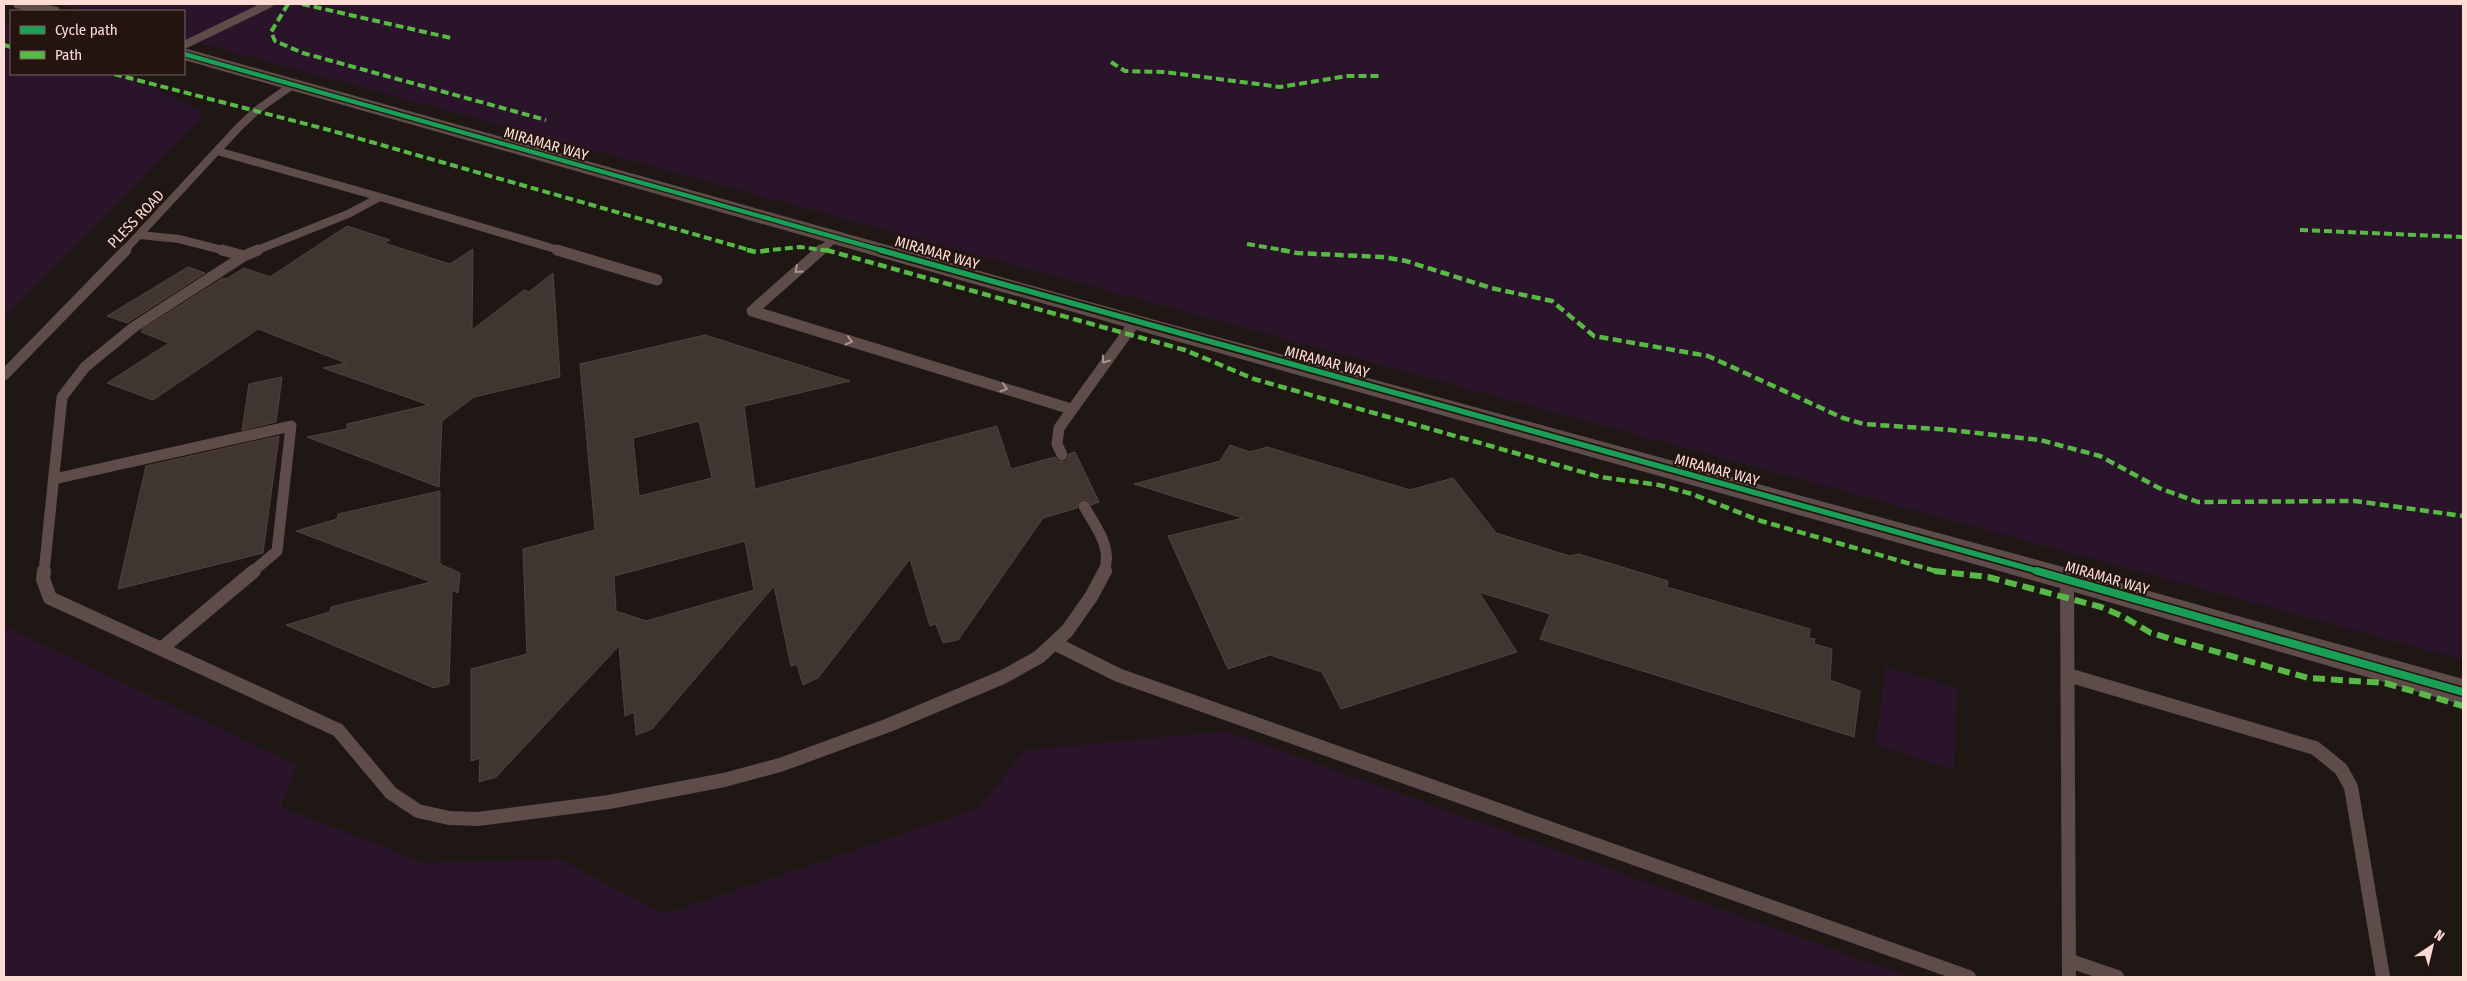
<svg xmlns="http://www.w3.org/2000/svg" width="2467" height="981" viewBox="0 0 2467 981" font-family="'Fira Sans Condensed',sans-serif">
<rect width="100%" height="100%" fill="#1f1714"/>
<path fill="#2a1429" d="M55,4H2463V660L184,39V11H82Z
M4,22L11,24V74H126L200,111V120L4,319Z
M4,626L297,765L281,807L425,863L559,859L665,914L978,809L1025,750L1226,731L1910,977H4Z
M1886,666L1958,689L1954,770L1875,745Z"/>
<path fill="#413532" stroke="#52433f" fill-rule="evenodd" d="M347,226L390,240L384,243L450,264L473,249L472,330L524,290L529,292L553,273L560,377L474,397L442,421L439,487L307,437L347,429V424L429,405L323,368L346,363L258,329L153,400L107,383L169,343L141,332L143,329L223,278L226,279L244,268L270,277Z
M188,267L205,273L127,323L107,316Z
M705,335L850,381L744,406L755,489L997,426L1011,469L1055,457L1058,461L1064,462L1068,459L1069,454L1075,452L1099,502L1091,505L1087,500H1081L1078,503L1077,508L1043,518L958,640L943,643L936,624L930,626L910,559L818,678L803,685L797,664L791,666L774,586L652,729L636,735L634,712L625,716L619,646L496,777L479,782L480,758L471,761V669L527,654L523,549L595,530L580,364ZM699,421L712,478L639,496L633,438ZM745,541L754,590L646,621L616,611L614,576Z
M282,377L276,422L242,430L249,384Z
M279,436L263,553L118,589L146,466Z
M1230,445L1250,452L1267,447L1410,490L1453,478L1496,533L1570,556L1579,554L1668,581L1667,587L1810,629L1809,638L1815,639L1814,644L1832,649L1830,680L1860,691L1854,737L1540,639L1550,614L1479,592L1517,652L1341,709L1322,672L1270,655L1228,669L1168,536L1243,518L1134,484L1220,461Z
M440,491V564L460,573L458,593L452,590L449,684L434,688L286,625L330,612L331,607L431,582L296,531L337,519L338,514Z"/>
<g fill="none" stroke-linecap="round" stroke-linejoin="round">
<path stroke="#5e4c4a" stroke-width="8" d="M184,45L269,4
M217,151L380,197
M140,235L179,239L226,251
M124,251L239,127L257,110L291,86
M255,251L348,214L380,197L562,251
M820,251L835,238"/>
<path stroke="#5e4c4a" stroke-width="11" d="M557,250L657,280
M821,250L752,311L1071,409
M244,256L258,250
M4,375L126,250
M1062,455L1057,444L1059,428L1135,322
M54,479L291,426L277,551L252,572
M1084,506C1096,528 1113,547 1104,572
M44,572L62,397L85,367L134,327L244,256L222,250"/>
<path stroke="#5e4c4a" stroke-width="14" d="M44,571L43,579L50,598L338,730L391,793L418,811L449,818L478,819L609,802L724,780L780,765L889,725L1003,677L1039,657L1067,631L1091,597L1105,571
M2067,579L2069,977
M1056,644L1118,675L1969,977
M161,649L254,571
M2068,675L2315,748L2341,769L2351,787L2383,977
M2070,961L2117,977"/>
<path fill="#5e4c4a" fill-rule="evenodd" d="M12,4H44L58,7L61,11H29L15,8Z
M184,48L1144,317L2067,568L2463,679V705L2067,590L1126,327L184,60Z"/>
<path stroke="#58b947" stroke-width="4" stroke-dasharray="8 4" stroke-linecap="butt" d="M288,4L271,32L275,41L303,53L546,120
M302,4L451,38
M4,45L11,47
M1111,62L1125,71L1165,72L1280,87L1347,76H1379
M114,74L329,130L753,251
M2300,230L2463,237
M1247,244L1288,251
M761,251L800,247L831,251"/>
<path stroke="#58b947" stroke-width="4.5" stroke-dasharray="9 4.5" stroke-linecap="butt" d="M747,250L756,252L772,250
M826,250L1185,350L1254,379L1600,477L1659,485L1692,494L1761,521L1939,572
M1281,250L1297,253L1382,257L1406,261L1491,288L1552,301L1594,336L1708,356L1843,418L1864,424L1951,430L2040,440L2100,456L2159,488L2198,502L2355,501L2463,516"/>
<path stroke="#58b947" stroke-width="6" stroke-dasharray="12 6" stroke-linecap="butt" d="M1934,571L1988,577L2101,607L2124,617L2151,633L2308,678L2385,683L2463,706"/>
<defs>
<path id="cycleway-far2" d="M184,54L884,251"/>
<path id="cycleway-far1" d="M880,250L2041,572"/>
<path id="cycleway" d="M2037,571L2463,692"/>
</defs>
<use href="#cycleway-far2" stroke="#231410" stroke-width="7"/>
<use href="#cycleway-far1" stroke="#231410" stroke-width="9"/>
<use href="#cycleway" stroke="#231410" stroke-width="11"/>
<use href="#cycleway-far2" stroke="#1a9f57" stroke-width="4.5"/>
<use href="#cycleway-far1" stroke="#1a9f57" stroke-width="5.5"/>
<use href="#cycleway" stroke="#1a9f57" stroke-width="8"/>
</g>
<defs><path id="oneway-chevron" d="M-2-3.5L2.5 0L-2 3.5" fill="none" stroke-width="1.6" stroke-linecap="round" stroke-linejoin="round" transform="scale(1.25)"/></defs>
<g stroke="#ad948f">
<use href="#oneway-chevron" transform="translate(798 270) rotate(138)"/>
<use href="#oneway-chevron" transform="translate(849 341) rotate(17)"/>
<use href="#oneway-chevron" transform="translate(1105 360) rotate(125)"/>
<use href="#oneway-chevron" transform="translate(1004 388) rotate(17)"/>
</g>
<g text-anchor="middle" stroke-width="4" stroke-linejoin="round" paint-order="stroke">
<g font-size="15" fill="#fcdbd4" stroke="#231410">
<text transform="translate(546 144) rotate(16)" y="5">MIRAMAR WAY</text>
<text transform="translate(136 219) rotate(-46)" y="5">PLESS ROAD</text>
<text transform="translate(937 253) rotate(16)" y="5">MIRAMAR WAY</text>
<text transform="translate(1327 362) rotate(15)" y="5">MIRAMAR WAY</text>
<text transform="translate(1717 470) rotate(15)" y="5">MIRAMAR WAY</text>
<text transform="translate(2107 578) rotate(16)" y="5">MIRAMAR WAY</text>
</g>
</g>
<rect width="2467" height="981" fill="none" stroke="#fcdbd4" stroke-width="10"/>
<rect x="10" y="10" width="175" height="65" fill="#231410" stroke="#7a645e"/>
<rect x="20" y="26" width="25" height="8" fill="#1a9f57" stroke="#7a645e"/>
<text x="55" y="35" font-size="15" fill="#fcdbd4">Cycle path</text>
<rect x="20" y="51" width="25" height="8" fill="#58b947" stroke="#7a645e"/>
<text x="55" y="60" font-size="15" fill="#fcdbd4">Path</text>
<g transform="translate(2432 946) rotate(35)" stroke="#231410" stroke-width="4" paint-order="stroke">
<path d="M0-4L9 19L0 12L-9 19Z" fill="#fcdbd4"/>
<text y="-8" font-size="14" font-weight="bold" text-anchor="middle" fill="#fcdbd4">N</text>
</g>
</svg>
